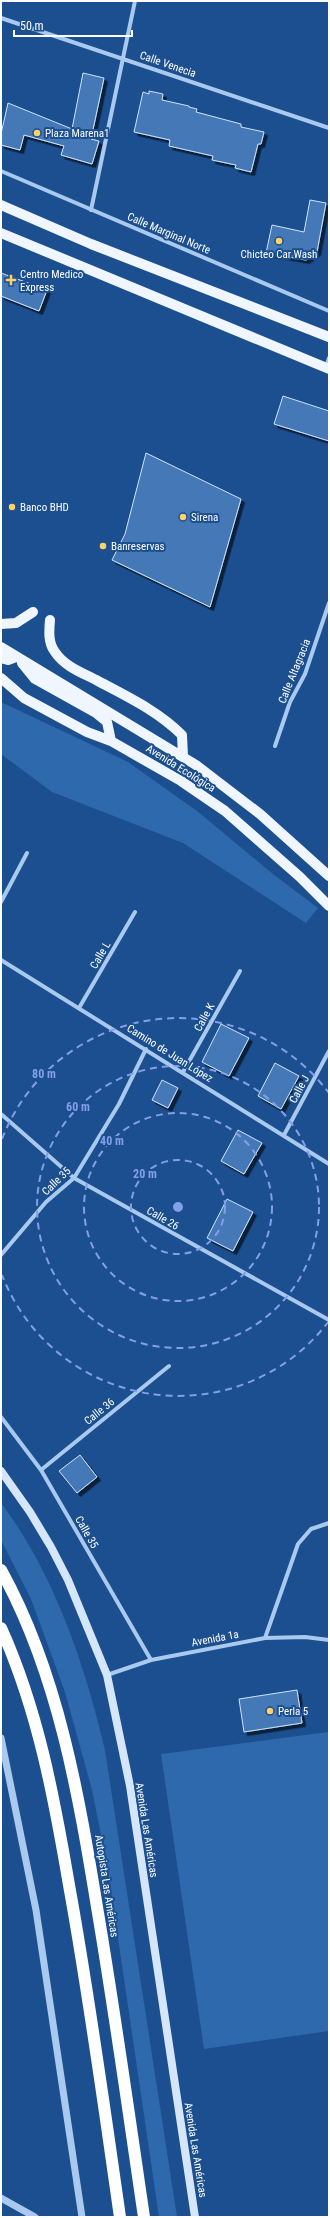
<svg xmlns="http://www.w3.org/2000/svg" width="330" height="2218" viewBox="0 0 330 2218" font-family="'Roboto Condensed',sans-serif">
<defs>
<filter id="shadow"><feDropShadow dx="3.5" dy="3.5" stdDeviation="0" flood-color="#0009"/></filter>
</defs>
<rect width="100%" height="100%" fill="#1b4f8f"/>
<path fill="#2e69ad" d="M1,702L128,762L197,811L273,874L318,908L306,923L183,843L52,792L1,754Z
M1,1503C54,1573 85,1665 105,1750L177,2217H159L108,1870L92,1790L65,1692L31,1599L1,1540Z
M328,1732L329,2031L204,2049L161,1754Z"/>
<path fill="#4478b7" stroke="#cfe3fa" filter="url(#shadow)" d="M83,73L104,78L91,139L99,141L92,164L61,155L64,146L24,135L20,150L1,145V134L8,103L72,129Z
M149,91L163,94L162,100L189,106V107L197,109L196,112L241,124V127L264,132L261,144H258L251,172L235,168L236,165L212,160L213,156L169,146L170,140L134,132L143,92L149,94Z
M310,200L326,203L317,252L306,260L266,253L272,225L304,232Z
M1,273L47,290L39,311L1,296Z
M283,396L329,411V441L274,424Z
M146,453L241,499L210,607L112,560L125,534Z
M221,1024L249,1038L229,1076L202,1062Z
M275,1063L299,1076L281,1109L258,1096Z
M162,1080L178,1088L168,1108L152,1100Z
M238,1130L262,1143L244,1174L221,1161Z
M227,1199L253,1212L233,1251L207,1238Z
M80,1455L97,1477L77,1493L59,1471Z
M297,1690L302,1723L244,1732L239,1699Z"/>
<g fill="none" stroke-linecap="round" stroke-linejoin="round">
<path stroke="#a9c9ee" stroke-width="4" d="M1,18L329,128
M1,171L329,311
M91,210L135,1
M326,367L329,358
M275,746L290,702L305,674L329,603
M1,902L27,853
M1,960L329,1164
M79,1008L135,912
M183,1072L240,971
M1,1114L74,1178L329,1320
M284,1135L329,1051
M1,1255L46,1202L74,1178L119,1104L146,1049
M1,1417L41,1470L151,1660
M41,1470L169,1366
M265,1638L298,1544L311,1529L329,1523
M107,1675L151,1660L265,1638L305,1637L329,1640"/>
<path stroke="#a9c9ee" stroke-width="7" d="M1,1738L36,1910L82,2217
M1,2198L35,2217"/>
<path stroke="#d6e6fa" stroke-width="8" d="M1,1471L30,1512L51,1547L68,1580L107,1675L130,1786L195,2217"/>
<path stroke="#f0f6ff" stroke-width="10" d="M1,205L91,244L329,337
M1,233L329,369
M50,620C49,631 48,643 55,652C65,667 83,673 98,681C128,697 158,711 182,735L183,757
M1,624L16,623L33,612
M1,647L196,765L260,814L329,876
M1,658L8,660L16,657
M22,663L35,679L96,713L107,722L111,741
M1,678L24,698L87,732L111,741L181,781L225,811L300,877L329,906"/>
<path stroke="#fff" stroke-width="12" d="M1,1570C59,1675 79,1797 98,1913C115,2014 129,2115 144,2217
M1,1628C38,1710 54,1797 69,1885C89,1995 104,2106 120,2217"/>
</g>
<g fill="none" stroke="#839eea" stroke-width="2" stroke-dasharray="7 5">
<circle cx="178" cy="1207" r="47"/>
<circle cx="178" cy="1207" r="94"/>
<circle cx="178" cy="1207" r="141"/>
<path d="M329 1321A189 189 0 0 1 2 1275M2 1139A189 189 0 0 1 329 1093"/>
</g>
<g fill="#ffd166" stroke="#1b4f8f" stroke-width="1.5">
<circle cx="37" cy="133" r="4"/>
<circle cx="279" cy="241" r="4"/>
<path d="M9 274h4v4h4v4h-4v4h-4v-4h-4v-4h4z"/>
<circle cx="12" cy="507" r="4"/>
<circle cx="183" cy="517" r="4"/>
<circle cx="103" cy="546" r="4"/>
<circle cx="270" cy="1711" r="4"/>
</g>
<g text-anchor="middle" stroke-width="4" stroke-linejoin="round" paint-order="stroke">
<g font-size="11" fill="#fff" stroke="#1b4f8f">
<text transform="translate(168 64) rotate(19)" y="4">Calle Venecia</text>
<text transform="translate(169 233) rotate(23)" y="4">Calle Marginal Norte</text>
<text transform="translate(294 671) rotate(-68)" y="4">Calle Altagracia</text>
<text transform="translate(181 768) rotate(32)" y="4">Avenida Ecológica</text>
<text transform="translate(100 955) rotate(-60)" y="4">Calle L</text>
<text transform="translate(204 1017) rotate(-61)" y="4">Calle K</text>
<text transform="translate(170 1053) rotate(32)" y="4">Camino de Juan López</text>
<text transform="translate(299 1089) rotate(-62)" y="4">Calle J</text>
<text transform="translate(56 1181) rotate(-44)" y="4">Calle 35</text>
<text transform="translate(163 1218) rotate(30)" y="4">Calle 26</text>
<text transform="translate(99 1411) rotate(-39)" y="4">Calle 36</text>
<text transform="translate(87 1532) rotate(60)" y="4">Calle 35</text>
<text transform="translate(215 1638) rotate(-11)" y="4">Avenida 1a</text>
<text transform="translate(147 1830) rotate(81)" y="4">Avenida Las Américas</text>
<text transform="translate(107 1886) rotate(81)" y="4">Autopista Las Américas</text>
<text transform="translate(196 2150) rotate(81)" y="4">Avenida Las Américas</text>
</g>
<g font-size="11" fill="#fff" stroke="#1b4f8f" text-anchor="start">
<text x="45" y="137">Plaza Marena1</text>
<text x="279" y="258" text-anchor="middle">Chicteo Car Wash</text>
<text x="20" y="278">Centro Medico<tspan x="20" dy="13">Express</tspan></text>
<text x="20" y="511">Banco BHD</text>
<text x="191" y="521">Sirena</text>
<text x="111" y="550">Banreservas</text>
<text x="278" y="1715">Perla 5</text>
</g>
</g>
<circle cx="178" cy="1207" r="6" fill="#839eea" stroke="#1b4f8f" stroke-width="2"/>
<g font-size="12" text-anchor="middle" font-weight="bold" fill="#839eea" stroke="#1b4f8f" stroke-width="4" stroke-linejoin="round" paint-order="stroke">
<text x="44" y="1078">80 m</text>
<text x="78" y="1111">60 m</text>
<text x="112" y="1145">40 m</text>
<text x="145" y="1178">20 m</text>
</g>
<rect width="330" height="2218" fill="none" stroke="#ffffff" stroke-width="4"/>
<path d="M14 30v6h118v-6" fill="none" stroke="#ffffff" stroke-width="2"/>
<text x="20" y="30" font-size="12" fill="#ffffff" stroke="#1b4f8f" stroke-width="3" paint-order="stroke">50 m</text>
</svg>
